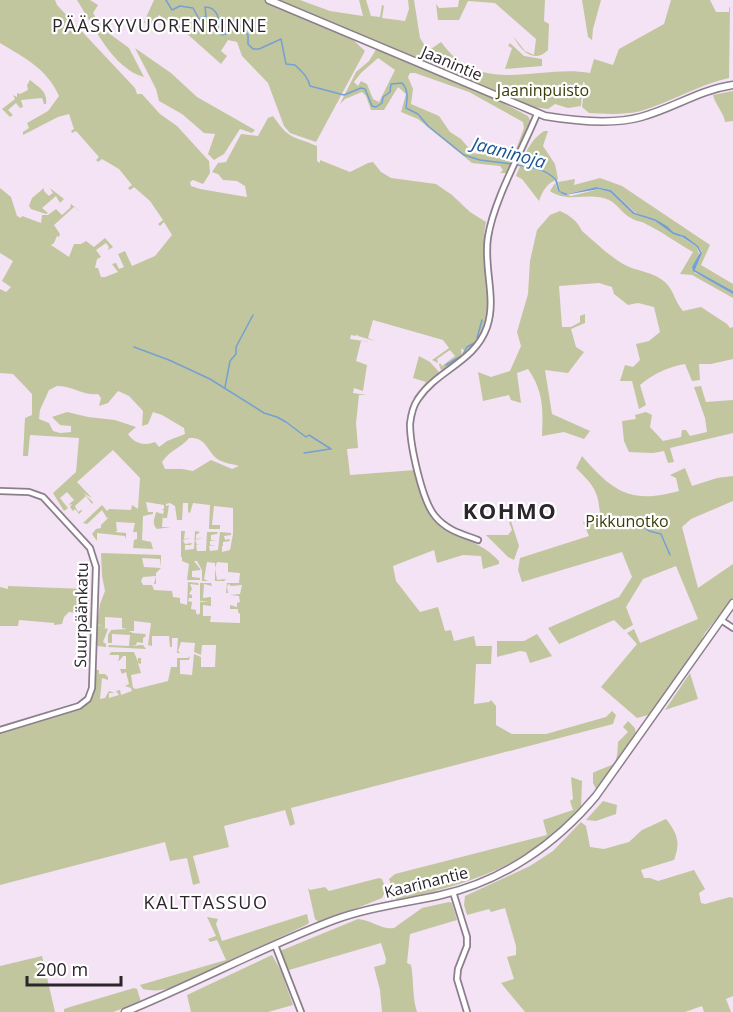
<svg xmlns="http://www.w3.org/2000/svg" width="733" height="1012" viewBox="0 0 733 1012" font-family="'Open Sans',sans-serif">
<rect width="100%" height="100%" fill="#f4e3f4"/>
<path fill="#c1c69e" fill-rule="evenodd" d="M0,0H55L57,5L135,88L137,94H142L160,114L177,126L209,161L210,173L203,184L193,180L190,182L191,186L200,189L247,197L245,186L237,181L223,180L218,174L212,172L218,163L226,162L241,134L258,136L268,118L273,116C290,141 292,135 317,146V161L320,163V160L350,172L368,163L373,162L381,172L391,178L436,184L452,195L470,212L486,222C478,258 498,306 479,339C476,344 471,349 468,354L461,348L462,357L446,369L441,370L439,365L440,363L442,366L455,356L450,350L437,359L438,363L432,360L449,348L443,340L373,320L368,338L375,341L358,336L357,334L356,336L351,335L350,339L370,342L361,341L356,361L367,365L363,391L354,388L353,393L367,395H359L356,423L358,448L347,449L350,475L415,470C421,497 426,524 455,535C473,542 486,547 499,561V564L483,569L481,556L463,555L437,563L434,550L393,566L396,581L420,612L438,607L445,631L451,630L454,641L474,636L476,646H492L491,664H476L474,704L489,702L491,700L496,706V725L512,734H546L606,717L612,711L616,715L613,724L291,808L295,824L290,826L285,810L224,826L229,847L193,856L200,883L193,885L187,858L170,861L165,842L0,885V733L85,705L93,694L95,670H99V674H105L108,677V680L102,678L100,699L105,698L109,691L115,693H109V698L119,695L116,691L120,690L121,695L132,691L131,688L125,686L129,684L126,672L122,674L120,669H126V656H123L120,660L117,661L119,659V655H109L111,652H134L138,662V658H141V664L138,663L141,673L131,675L133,688L136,689L168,681L171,667H177V658H188L190,656L189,660H180V674L192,675L194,654L201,657V667H215L216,645H202L201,655L194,652L195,643L181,642L178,651L180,653H177L178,638H172V647H170L169,636H152V646L148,645L151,623L134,621V631H129L133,633L145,634L146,636L143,638V643L137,642L136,645L130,646L143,645L146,649L108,647L109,645L129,646L130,635L112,634V643H108V635L111,630L127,629L122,628V618L105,617V628H103L108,629L103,642L106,644V647L97,646V625L103,626L97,624L100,604L105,591L102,576L101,553L161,555V567L160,559L142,558L144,567L161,568L156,573V584H154L156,576L143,577L141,581L143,585H152L154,590L172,591L173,597L180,598V603L187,605L188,582L198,583L199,585L190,584L192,589L189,594L192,595V598H189L188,601L192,602L191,609L196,610V613L198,615L200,613V602H210L200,601V583H211L212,586L204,584L203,598L211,597V606L203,605V616H211L210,622L240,623V614L238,612V609H230V605L237,607V603L240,602L239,596L230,595L240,594L242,585L231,586L229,584L227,586L228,593H226L227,583H239L240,573L228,572V563L217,562L215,568L217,580L226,579L224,581H215V563L207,562L204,579L208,581H202V570L197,561H194L201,570L192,571V577L200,578V580H187L189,564L182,561V557H181V531H185L184,539L192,538L183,540L185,544L192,543L191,545H185V550L194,549L195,531L200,532L196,535V539L204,538L195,540L197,545L203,544L196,545L197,551H206L207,532H218L217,534L211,535V540H217L210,541V545H216L209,546L210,551L218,550L220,532L231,533V535L224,536L225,540L229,539L230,541L223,542V546H229H222V552L230,550L233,534V508L214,506L212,525H220V529H209L210,505L193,503L190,513L188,512V503H183L182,520H177L175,506L170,503L166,504V506L169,505L167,518H163V514L162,527H171L157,529C151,523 155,518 156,512L163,514L164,511L162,509H164V505L146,502L148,512H153V514L143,516L142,540L151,542L153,549L133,548L134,540L137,539V532H133L135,523L116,522L117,531L115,532L126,533V539L125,536L97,533V541L92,534L96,529L101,528V525L109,517L107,518L102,510L87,524L83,523L102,505L107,511L109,509L131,510L132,505L138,509L140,478L113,450L77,482L92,498L83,493L93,502L92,504L86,496L75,506L78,512L81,510L82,511L79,514L75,509L73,511L70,507L72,504L68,505L74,500L67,492L60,498L68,508L64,511L53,493L76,472L79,438L30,435L28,456H23L25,418L32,415V394L13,374L0,373V289L6,292L11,287L2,281L13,261L0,253V188L11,197L17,216L21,218L22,216L41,223L42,215H48L56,209L62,215L70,208L71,204L82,213L74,207L54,225L60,234L59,237L57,236L54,243L51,245L69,257L74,244H81L86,241L94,247L105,238L113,247L108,250L109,247L106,243L96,250L101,257L97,259L95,268H98L101,277H105L118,272L112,264L116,263L119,269L124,267L118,254L125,251L132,266L155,256L172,235L164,222L160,226L158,224L163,220L150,201L134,187L130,190L128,188L132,185L119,169L102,159L98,162L96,160L99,157L76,131L72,133L71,131L74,129L69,114L58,117L23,135V132L29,128L27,123L48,111L59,96C47,69 25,58 0,43ZM57,386C73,386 84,396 98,394L101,398L99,406L108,403L118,391L129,396L143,411L142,426L148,424L153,412L162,415L184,428L185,434L167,441L159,447L155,442C144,446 135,444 128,434L136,427L115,420L88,417L67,412L52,417L60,425L71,426V432L60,433L53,431L49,423L39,419L40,410L49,390ZM189,438C205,437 206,448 216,458C222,463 233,464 239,466L232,469L211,460L193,471L182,469H165L162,462C171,449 180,449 189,438Z
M77,0H90L98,5L93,13L103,29L129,48L144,77C113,69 93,25 77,0Z
M154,0H264L350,37L365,51L316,142L290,133L284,126L268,83L242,56L237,42L228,40L221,51L227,56L221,64L185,32L159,15L148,29L144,22Z
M275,0H300L330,11L363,16L359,0H366L371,16L380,17L382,5L384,6L382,18L405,21L409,9L408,0H414L420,38L428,51L441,42C446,48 451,55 457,59C494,90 547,65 590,73L594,59L613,65L619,49L664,24L671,0H710L716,12H729V7L730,8L729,78C698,85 671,102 641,111C624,115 606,114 589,113L582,107L585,83L583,82L581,106L568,108L555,104L548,109L532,107Z
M459,0H545L544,21L549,24L548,50C533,65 520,49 513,36L525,51L534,55L536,39L495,3L468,1L459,20H438L436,4L439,8L458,7Z
M582,0H601L593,29L592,40L588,37Z
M510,43L524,56L542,59V66L505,69L512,48L508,46Z
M135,48L171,73L197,97L255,130L252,133L240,129L224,154L214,160L208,154L215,134L204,133L182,114L159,101L156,89Z
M377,48L480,91L528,116L531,122L529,128L508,173H500L503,170L500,166L472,163L418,119L401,112L406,94L398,87L384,110H371L366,96L362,92L345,99L340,104L356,72L369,61ZM378,58L395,70L379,102L373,99L367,84L361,81L358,86L354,82L361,73ZM415,73L469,92L523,122L524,128L514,155L507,158L494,152L478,154L473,153L461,139L450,132L439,116L411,104L413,89L408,77L410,73Z
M30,80C38,87 48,91 46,104H44L42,98L21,100L23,107L20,108L16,103L8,110L13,115L10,117L2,109L15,99L13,95L17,97V93L20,94L28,90L27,85Z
M733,91V121L725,122C725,115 715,104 713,95Z
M544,131H548L543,146L555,164L558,179C547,183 543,190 539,201L522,179L516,176C523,160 528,141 544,131Z
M600,178L622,186L710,245L701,265L733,284V291L695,270L702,253L701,250L685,236L673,232L655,219L638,215L611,190L596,187L568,194L560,191L558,182L575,179L574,185Z
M555,183L558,191L571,196L599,189L610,192L633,214L655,221L696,246L700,256L692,267L695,273C708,278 720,286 733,294V298L692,275L680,274L693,252C677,243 661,231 644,223C640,221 635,221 631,218C622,214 618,204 609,200C590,191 568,204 550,191Z
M44,188V191L49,196L53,193L50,188L64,199L60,203L56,196L42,208L48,213L46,214L31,209L29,206L32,198Z
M560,211C571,216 577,221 582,231C595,242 608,255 623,264C637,272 653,271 666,283C674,291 675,302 683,311L701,307L727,324L730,328L733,327V359L711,364H699L700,380L692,381L685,364C668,367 653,374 640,385L646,405L639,409L632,381H620L625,365L633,367L640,360L636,344L649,341L660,332L654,307L638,303L628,305L614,294L612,287L599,283L559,286L562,327H571L580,322V316L585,314V323L571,329L576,347L584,352L568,373L545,370L552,414L590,431L584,439L564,432L542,436C543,410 544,392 528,369L517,373L521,403L511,400L509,395L483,401L478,372L491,377L510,371L521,346L517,332L528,294L530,261L537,230L550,215Z
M419,356L430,362L439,372L416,397L409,398L414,397L426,382L413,378Z
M701,386L706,402L733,400V433L670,448L674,462L668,463L664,451L653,453L629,452L624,441L622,421L636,419L635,415L646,412L652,415L650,427L663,441L681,437L682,430H686L690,436L707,432L705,418L694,387Z
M582,456C614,493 631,504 679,491L676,478L670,475L685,468L692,486L717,478L733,476V501L691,519L682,527L698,588L733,564V598L705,633L697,649L656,707L648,715L637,718L601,687L637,644L627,633L634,629L640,643L698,619L676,566L643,579L626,607L633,625L624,630L614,620L559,644L548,628L619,597L632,577L622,552L522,582L518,570L520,558L589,536L583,522L600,516C599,491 593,485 576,468Z
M511,521L519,546L514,560L508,557L486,535H508L512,530L509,522Z
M8,586L84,589L89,600L88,623V614L69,612L64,617L62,624L54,625V623L19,620L18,626H0V587L8,589Z
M537,634L552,656L530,663L526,652L520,651L497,657V641H524Z
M690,673L698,699L665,710Z
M628,721L635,728L636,735L597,791L593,783V773C613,762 617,771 618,742L628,732L623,727Z
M571,777L582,781L581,808L576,814C564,826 551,838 537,847C499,874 448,889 402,899H396L389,879L395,874L547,835L543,820L573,810L570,801L573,799Z
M603,801L617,805L616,814L596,821L586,820Z
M666,819C677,833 681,842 674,860L641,870L644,878H650L658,881L694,870L705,889L699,893L701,903L705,904L730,897L733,898V996L726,999L731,1012H704L702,1006L685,1012H525L501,983L514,979L507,957L516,955V946L505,908L491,912L489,909L467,915L464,905L465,896L530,866L553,851L581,822L586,826L590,847L604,849L629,842L642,830Z
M379,878L382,879C385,886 386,891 382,898L325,921L320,923L315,919L308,888L310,890L325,887L329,891Z
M449,902L452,903L457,920L410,934L407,963L411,965C414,981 412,996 417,1012H382L380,990L374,967L385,964L386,959L381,943L289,970L280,951L358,919C371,920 382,930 394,928L422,908Z
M307,914L309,923L306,925L177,986C165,990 156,992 143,989L140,985L226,960L217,940L210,942L208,939L216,936L207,917L218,919L216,924L222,941Z
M272,955L281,971L293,1005L268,1012H191L187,995Z
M42,956L55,1012H0V966Z
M134,988L137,989L141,1002L113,1012H64V1009L70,1007Z"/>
<path fill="#75a0d2" d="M555,180H557L560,191L568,194L596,187L611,190L635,213L655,219L667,226L673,232L685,236L698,246L702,253L695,270L733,291V294L693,271L692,267L700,253L696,246L682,237L673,234L655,221L633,214L610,192L599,189L565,195L558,191Z"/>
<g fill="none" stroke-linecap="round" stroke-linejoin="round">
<path stroke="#75a0d2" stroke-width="1.5" d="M166,0L172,10L180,6L193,8L199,19L206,16L205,7C217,7 221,20 219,31L222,35L228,33L233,21H236L248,35V44L253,49H259L281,39L286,64L295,65C302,72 308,77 310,86L344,95L361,88L365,89L372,106L376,107L382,103L383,97L390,92L391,84L402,83C409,90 407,100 406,108L418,114L428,126L464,155L480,160L512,164
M517,165C529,166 548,170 556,180
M477,338L482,320
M134,347L169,360L210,379L264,413L277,417L286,422L306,437L309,435L331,449
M463,354L467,347L476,342
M446,365L461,356
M225,387L230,361L236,354V347L253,315
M304,453L330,449
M601,523L618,526L639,523L649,531L661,534L670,555"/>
<defs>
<path id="minor" d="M0,491L29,492L43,497L90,548L96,567L92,688L88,699L79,706L0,730
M478,540C462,534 446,530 435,516C422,501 410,445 410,424C411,415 413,406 418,399C437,370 475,362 487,327C497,298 483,267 488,237C494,199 522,151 537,114
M721,620L733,628
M453,892L467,937V946L458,969L457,979L467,1012
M275,945L301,1012"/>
<path id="major" d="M269,0L545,116C575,121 612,125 641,117C674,108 699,90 733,85
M125,1012C196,983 263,947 334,920C369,907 406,903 441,895C503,881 556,844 596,796L733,603"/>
</defs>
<use href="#minor" stroke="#8d7e8d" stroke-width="8"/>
<use href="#major" stroke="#8d7e8d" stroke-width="9"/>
<use href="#minor" stroke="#fff" stroke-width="4.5"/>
<use href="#major" stroke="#fff" stroke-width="6"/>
</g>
<g text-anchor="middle" stroke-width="4.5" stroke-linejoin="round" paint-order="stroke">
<g font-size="16" fill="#2b252c" stroke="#fff">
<text transform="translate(452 63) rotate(23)" y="6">Jaanintie</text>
<text transform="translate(81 615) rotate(-89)" y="6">Suurpäänkatu</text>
<text transform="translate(426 882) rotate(-14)" y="6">Kaarinantie</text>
</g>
<g font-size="16" fill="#393d08" stroke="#fff">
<text x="543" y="96">Jaaninpuisto</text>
<text x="627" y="527">Pikkunotko</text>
</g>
<g font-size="18" letter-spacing="1.5" fill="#2b252c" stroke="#fff">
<text x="160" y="32">PÄÄSKYVUORENRINNE</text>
<text x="206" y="909">KALTTASSUO</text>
</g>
<g font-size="18" font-style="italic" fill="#1b5695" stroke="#fff">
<text transform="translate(509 153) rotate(15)" y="6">Jaaninoja</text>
</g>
<g font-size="22" font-weight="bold" letter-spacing="1.5" fill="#2b252c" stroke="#fff">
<text x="510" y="519">KOHMO</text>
</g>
</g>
<path d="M27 976v9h94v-9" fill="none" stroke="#2b252c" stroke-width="3"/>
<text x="36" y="976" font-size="18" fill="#2b252c" stroke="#ffffff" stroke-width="4.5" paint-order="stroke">200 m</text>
</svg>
